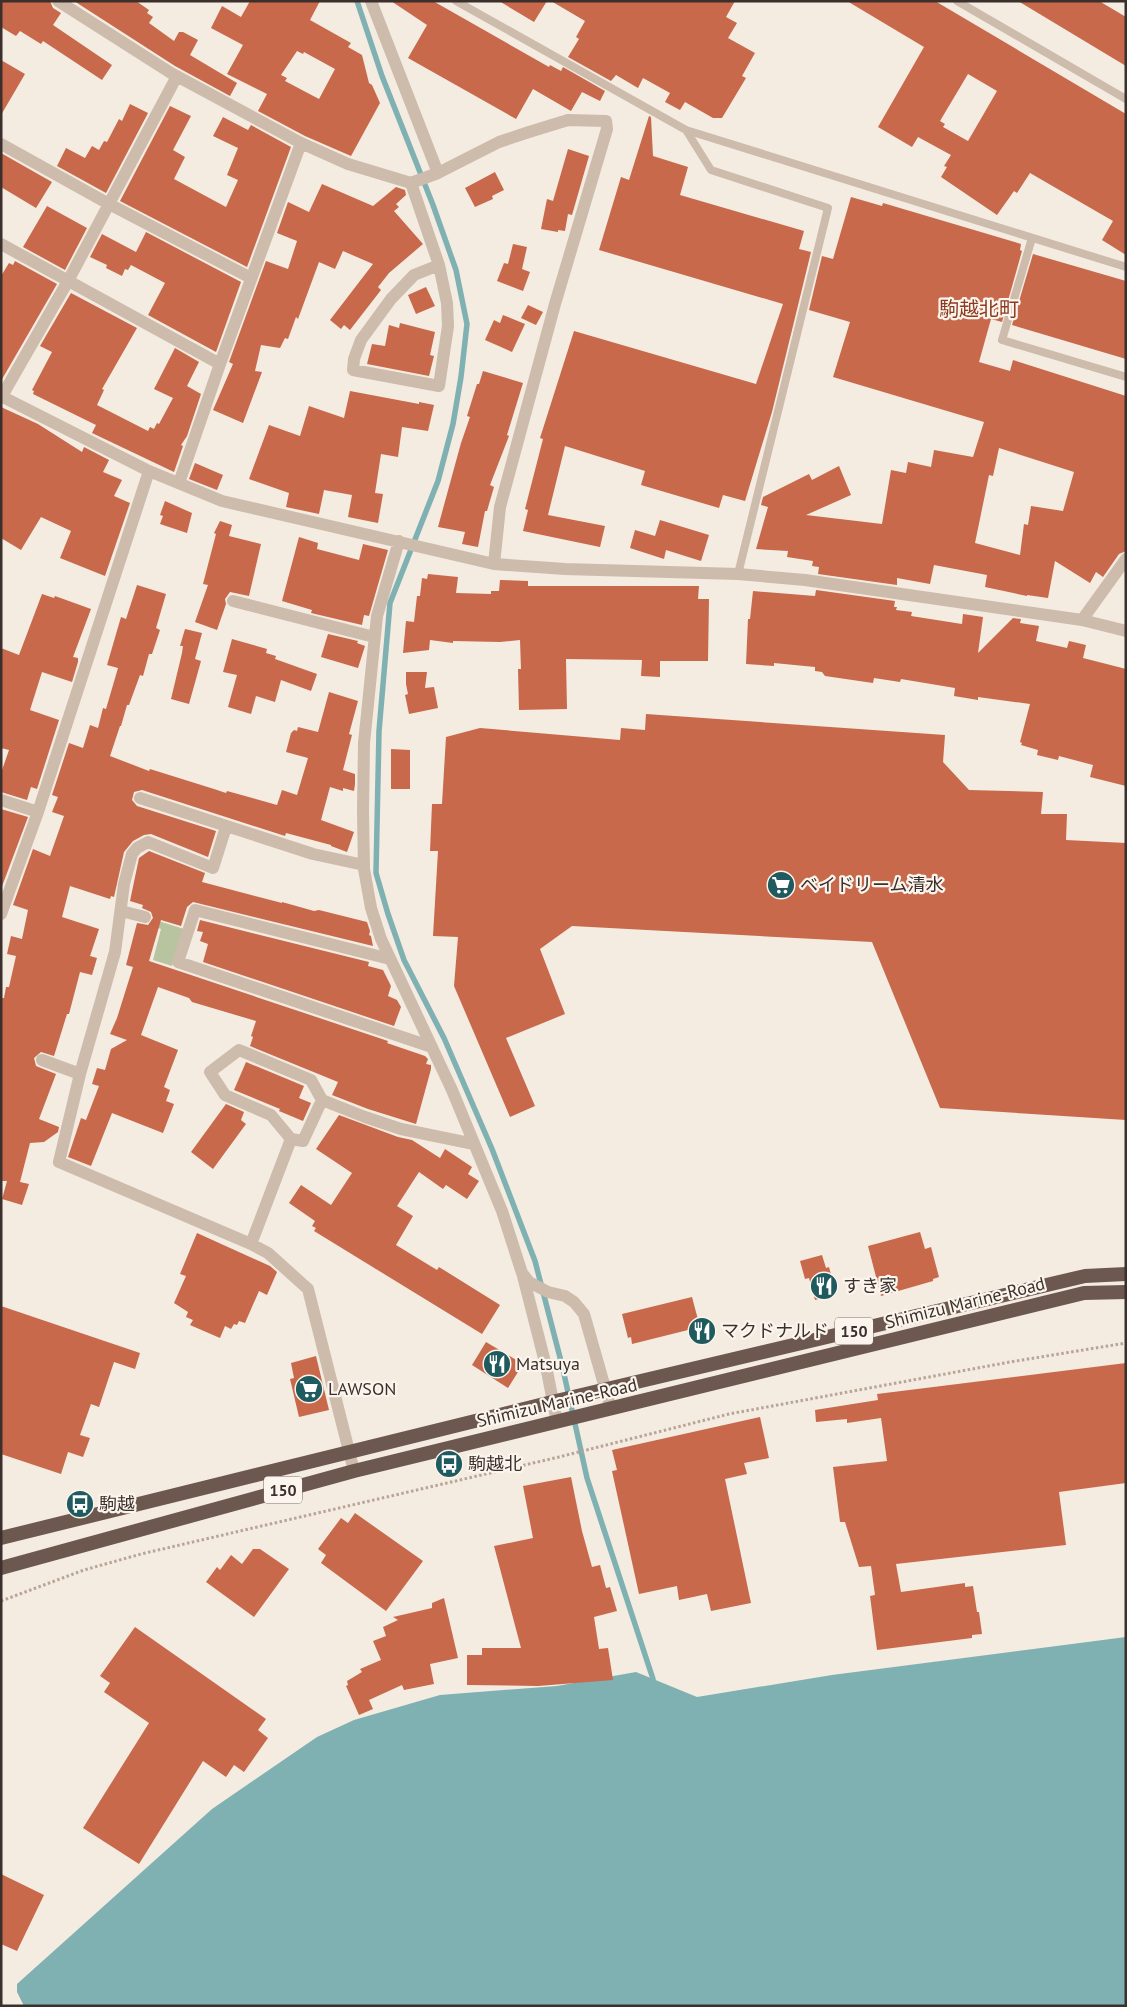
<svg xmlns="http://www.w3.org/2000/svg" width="1127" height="2007" viewBox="0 0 1127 2007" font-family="'PT Sans','Noto Sans JP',sans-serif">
<rect width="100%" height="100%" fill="#f4ebe1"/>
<path fill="#b8c4a0" d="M152,919L184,929L172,966L153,960L161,929L150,925Z"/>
<path fill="#7fb0b2" d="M1126,1637V2006H24L17,1992V1984L212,1809L317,1737L354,1720L440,1695L557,1686L636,1672L697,1697L832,1675Z"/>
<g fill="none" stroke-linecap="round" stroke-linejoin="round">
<path stroke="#7fb0b2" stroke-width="5.5" d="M357,1L382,76L433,205L456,270L467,324L461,377L453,424L438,481L390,603L379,731L376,873L388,914L404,960L444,1038L492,1149L535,1261L562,1365L587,1478L653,1679"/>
</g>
<path fill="#c8694b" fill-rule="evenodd" d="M1,1H50L53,8L61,13L53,25L112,65L102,80L43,41L41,44L20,31L16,36L1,27Z
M74,1H136L149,10L147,13L153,17L149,23L174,41L179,32H183L198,40L190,55L237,83L230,96L175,66Z
M250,1H320L310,20L351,43L348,47L362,55L369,83L372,85L380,103L351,156L305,136L258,111L267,94L227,74L243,45L211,28L222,6L241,17ZM297,51L303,54L304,52L335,69L319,99L285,81L287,78L281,75Z
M391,1H433L549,67L550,65L561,71L563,67L605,91L600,101L582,92L571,111L533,89L516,119L408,58L427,25Z
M499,1H547L534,22Z
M551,1H735L726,17L737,23L728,38L755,53L742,76L746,78L722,118H713L685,102L680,110L665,102L670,93L643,78L638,88L616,75L611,81L568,57L579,39L576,37L585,21Z
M847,1H935L1126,114V255L1102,240L1113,221L1030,173L1017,193L1014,191L997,215L941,177L947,167L944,166L951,155L918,137L912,147L878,127L924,47ZM968,74L997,91L968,141L943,127L945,124L940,121Z
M1018,1H1099L1126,17V66Z
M1,60L25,74L1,115Z
M130,104L148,113L106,193L57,166L66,148L85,158L92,146L99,150L104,141L107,142L119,119L122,121Z
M170,106L191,116L173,150L185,157L174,179L226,207L238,180L227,175L238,148L213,136L223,117L248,130L251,125L291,147L247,267L120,201Z
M649,116L651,117L653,156L688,167L680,195L804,231L799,249L811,252L772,412L745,501L723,495L719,508L641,485L645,471L565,446L548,515L605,526L600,547L523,531L528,510L525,509L543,439L540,438L574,331L756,384L783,304L599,250L621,177L629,180Z
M568,149L589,156L572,215L568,214L565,231L558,230V232L541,229L547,199L553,201Z
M1,153L52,182L36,208L1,187Z
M495,172L504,190L492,196L493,199L475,207L465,188Z
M322,184L373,206L396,187L405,190L406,195L396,204L399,207L394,211L423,244L389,273L378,287L381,290L350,330L344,325L341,329L330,320L373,264L343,251L335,269L319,262L298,319L296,317L288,339L285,338L280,348L261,345L255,371L262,372L243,423L213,410L233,364L229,362L266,261L288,269L297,241L277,233L288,202L309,212Z
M851,197L882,206L883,203L1021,244L1020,250L1022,251L1002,322L991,319L979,362L1010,371L1013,360L1126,396V551L1119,554L1103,577L1096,572L1090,583L1055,561L1048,598L1027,595V596L985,587L987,575L934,565L930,584L897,578V585L818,574L819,567L812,566L813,561L787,557L788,551L756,549L768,507L761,505L763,497L809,474L812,480L839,466L851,495L806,515L882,524L891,470L906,473L908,462L931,467L934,450L973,457L984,422L833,377L850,322L809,310L822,256L833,259ZM999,448L1074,472L1063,511L1031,506L1028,525L1024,524L1020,555L975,543L989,475L993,476Z
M47,206L87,228L65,270L23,247Z
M146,232L241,282L216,352L148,315L165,283L131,265L128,270L125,269L122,276L106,268L107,265L90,257L102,234L136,252Z
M513,244L527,247L522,269L530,272L523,291L497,281L504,263L508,264Z
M1033,254L1126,281V359L1012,325Z
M15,261L57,284L1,381V276L9,263L13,265Z
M426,287L435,306L416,314L408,295Z
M71,293L137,328L102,389L104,390L97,405L148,431L150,427L154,429L157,423L159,424L173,398L154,389L175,348L199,362L187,386L201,394L187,436L181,445L183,446L174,472L92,433L96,425L33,394L34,391L32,390L52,352L40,346Z
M528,305L543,312L536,325L521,318Z
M503,315L525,324L512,352L485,340L494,320L500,323Z
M400,323L435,332L430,355L434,356L429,376L367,364L372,344L385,346L389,325L399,328Z
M483,371L523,383L507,435L509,436L490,485L494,487L487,511H485L478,547L462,544L465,532L438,527L461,443L470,417L467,416L477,384H479Z
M350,391L419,404V402L434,405L428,431L402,427L398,457L381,454L375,493L383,494L378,523L348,517L352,495L324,490L319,514L286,507L289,493L249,479L269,425L300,436L309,406L344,418Z
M1,407L38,424L82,452L84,447L109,460L103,472L122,480L114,496L130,503L105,576L60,558L71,531L41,517L21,550L1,538Z
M195,463L223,475L217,490L189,479Z
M165,501L192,513L187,533L160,524L163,516L160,515Z
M660,520L709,535L701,561L666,550L664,559L630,548L635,530L655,536Z
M220,521L232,525L229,536L261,544L249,596L230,592L225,599L226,604L217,630L195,622L208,585L203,584L216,534L214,533Z
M299,537L318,543L317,549L359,560L363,544L388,550L369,616L364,615L362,625L311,613L312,610L282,601Z
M428,574L458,577L456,593L491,594V591H499L500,580L528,581V586H699L698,599H709L708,661H660V677L641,676L642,660L566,659L567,709L519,710L518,669H521L520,640L500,642L453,641V643L430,640L429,650L403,653L406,621L414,622L417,596H420L422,578L427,579Z
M137,585L166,594L156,628L160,630L152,654H149L143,676L140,675L129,705H127L121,726H120L110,756L149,771L150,769L214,789L226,793L227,791L277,805L282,790L297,795L308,758L286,752L291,733L294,730L297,731L298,727L318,732L329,692L358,701L349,734L352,735L343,770L355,774V784L354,791L343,788V791L330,787L321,820L354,832L347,852L331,846V845L286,833L285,836L142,790L134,792L132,800L137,806L216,831L208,857L151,834L144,835L133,841L124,852L114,897L111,896L110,899L70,886L62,917L99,929L90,956L97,958L92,975L80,972L69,1014H67L54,1056L41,1052L34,1058L36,1066L56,1074L39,1119L59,1127L58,1132L44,1142L30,1143L20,1182L29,1184L22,1205L2,1199L7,1181H1V998H4L6,987H9L16,956L7,954L11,936L22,939L28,910L13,905L33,849L50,856L64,816L52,812L58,797L52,795L69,743L83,748L90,725L98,728L103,708L106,709L118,668L107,665L121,617L126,619Z
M816,590L895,601L894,607H897L896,610L912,612L911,616L962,624L963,614L983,617L978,653L1013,618L1021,619L1020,623L1039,626L1036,641L1067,648L1069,641L1086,645L1083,658L1126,669V786L1090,777L1093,765L1059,756L1058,760L1037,755L1038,750L1021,745L1022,743L1020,742L1030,704L978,697V700L954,696L955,688L901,679L900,682L874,678L873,683L825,676L822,672L815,671V667L774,663V666L746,664L748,619H750L753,591L815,596Z
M42,594L54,598L55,596L91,609L73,657L78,658V662L72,682L42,672L30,710L59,720L37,789L31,787L27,800L1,792V773L9,750L1,748V648L19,655Z
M185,629L202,633L195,659L201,661L189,704L171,699L182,653L183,646H180Z
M328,634L358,641L357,643L365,646L358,668L321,657Z
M232,639L267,649L266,653L276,656L275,659L317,674L311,691L281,680L275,702L256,696L251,714L228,707L237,675L223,672Z
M406,672H427L425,688L434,687L438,708L409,714L405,695L408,694L406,684Z
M646,714L945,735L943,762L969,790L1043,792L1041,814H1067L1066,840L1126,843V1120L940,1108L872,942L572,926L540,949L565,1014L506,1038L535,1106L510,1117L454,986L458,937L433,936L438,851H430L432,804H442L446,737L480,728L620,740L621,728L645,730Z
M391,749L410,750V789H391Z
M1,809L28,817L1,889Z
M149,851L205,873L202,882L282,903V902L314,911L319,910L367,922L370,931L369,935L371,936L373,946L193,902L187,907L181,926L161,920L149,961L388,1041L387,1043L425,1056L428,1059L426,1064L431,1065V1069L416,1124L368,1109L332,1095L338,1082L250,1046L253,1037L251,1036L256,1021L192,1002L189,998L158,987L141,1035L178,1050L164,1087L170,1090L166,1101L174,1104L163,1133L112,1113L91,1166L68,1157L81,1118L86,1120L99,1086L92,1084L97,1068L105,1070L111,1049L127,1040L110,1034L117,1018L133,967L126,965L137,923L148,925L153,918L151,912L142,908L143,905L130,901L139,858Z
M200,920L369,962L368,966L383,970L391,986L388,996L397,1000L401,1007L394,1026L203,962L208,944L200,941L203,932L197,931Z
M246,1062L304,1086L299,1098L311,1103L303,1121L279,1111L280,1109L234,1090Z
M226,1104L244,1112L241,1120L246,1124L213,1169L191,1152Z
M339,1115L398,1137L412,1140L440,1158L445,1149L472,1167L468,1174L479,1181L467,1199L446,1185L443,1189L419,1172L397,1206L413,1216L396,1245L437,1270L439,1267L500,1305L482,1334L314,1231L316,1228L312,1226L315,1221L289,1203L301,1185L331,1205L352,1173L316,1149Z
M920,1232L925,1249L931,1247L939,1277L933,1279V1281L881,1296L868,1246Z
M197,1233L270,1266L277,1272L267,1295L259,1291L245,1323L239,1321L237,1325L234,1324L231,1329L225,1326L220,1338L190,1325L193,1320L186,1317L188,1312L174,1303L186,1276L180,1274Z
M822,1255L826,1268L829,1267L836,1294L815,1300L809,1278L805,1279L800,1261Z
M692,1297L700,1327L632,1344L631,1337L628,1338L622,1314Z
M1,1306L140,1353L135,1369L114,1362L99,1407L91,1404L80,1435L90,1438L83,1457L68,1452L61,1474L1,1454Z
M486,1342L523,1364L508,1388L472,1365Z
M316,1356L329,1410L299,1417L290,1379L294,1378L291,1363Z
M1126,1363V1483L1059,1492L1066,1545L896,1564L901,1592L965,1583V1587L973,1586L977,1612H979L982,1634L972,1635V1638L877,1650L870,1596L875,1595L871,1566L859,1567L845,1522H840L833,1467L887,1461L881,1418L847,1423V1419L816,1422L815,1410L878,1400L877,1394Z
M760,1417L769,1458L744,1463L747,1474L725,1479L751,1603L711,1611L707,1594L679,1600L677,1586L639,1594L612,1471L617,1470L612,1450Z
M571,1477L582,1531L592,1567L600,1565L606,1588L610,1587L617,1611L594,1617L599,1649L608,1648L613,1680L538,1686L467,1685V1655H482V1648H521L494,1546L533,1538L523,1486Z
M355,1513L423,1561L386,1611L321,1563L326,1555L318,1549L341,1518L348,1523Z
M253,1549H260L289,1569L254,1617L206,1582L217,1567L220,1570L231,1555L242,1564Z
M444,1598L458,1658L430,1664L434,1684L404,1690L402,1685L369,1700L373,1709L359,1715L346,1686L348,1685L347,1681L362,1672L360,1669L381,1660L373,1641L386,1636L383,1627L398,1620L393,1617L432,1608V1603Z
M135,1627L266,1719L258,1730L268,1738L244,1772L234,1765L226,1777L203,1761L139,1864L83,1828L149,1723L104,1692L110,1683L100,1676Z
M1,1874L44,1895L17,1951L1,1944Z"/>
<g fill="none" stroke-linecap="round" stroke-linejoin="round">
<path stroke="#b9a596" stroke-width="3" stroke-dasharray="2.5 2.5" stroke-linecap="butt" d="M1,1601L84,1570L141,1554L559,1457L729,1414L1010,1362L1126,1343"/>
<path stroke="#cdbbac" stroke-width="8" d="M456,1L686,130L1126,267
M957,1L1126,99
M686,130L711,170L828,208L738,574
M1032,238L1002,340L1126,377"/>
<path stroke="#cdbbac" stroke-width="12" d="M58,1L171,73L301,143L348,164L411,183L438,173L499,142L529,132L568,120L606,121L607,129L555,304L500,507L494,564
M371,1L438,173
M1,144L109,204L251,278
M411,183L439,265L447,303L448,326L439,386L353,370L354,359L361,340L391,299L414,275L439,265
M1,244L220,364
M1,396L149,471L222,501L494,564L565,569L738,574L805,580L1082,620L1126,631
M2,396L68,281L177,76
M179,483L220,364L301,143
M399,541L377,616L364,743L363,812L364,869L371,908L381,939L452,1090L502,1211L522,1273L529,1282L548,1292L565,1296L574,1302L584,1314L611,1409
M233,601L374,637
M1082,620L1126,559
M140,798L313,854L364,865
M1,800L38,812
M226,827L213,868L148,842L137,848L132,854L124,884L115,952L80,1074L59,1162L251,1244L291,1139L271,1115L225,1095L210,1072L239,1050L311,1080L322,1100L365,1117L401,1129L474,1144
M121,911L145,917
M1,914L38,812L149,471
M390,959L195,910L178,962L432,1047
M42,1060L80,1074
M291,1139L303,1141L322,1100
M251,1244L268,1253L308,1289L354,1471
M523,1276L546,1366L557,1422"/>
<path stroke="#6c584f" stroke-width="14" d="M1,1538L552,1402L1085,1276L1126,1274
M1,1568L354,1471L1084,1293L1126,1292"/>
</g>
<defs>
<symbol id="supermarket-disc" viewBox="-11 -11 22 22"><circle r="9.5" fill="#1f5a5e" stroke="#fbf5ee"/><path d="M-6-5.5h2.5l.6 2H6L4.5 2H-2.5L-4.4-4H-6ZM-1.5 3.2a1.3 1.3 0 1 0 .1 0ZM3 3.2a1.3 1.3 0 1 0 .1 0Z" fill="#fff"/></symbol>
<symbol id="restaurant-disc" viewBox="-11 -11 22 22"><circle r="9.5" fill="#1f5a5e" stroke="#fbf5ee"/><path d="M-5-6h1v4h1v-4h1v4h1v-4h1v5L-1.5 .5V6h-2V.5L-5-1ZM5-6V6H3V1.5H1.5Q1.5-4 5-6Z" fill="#fff"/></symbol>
<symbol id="bus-disc" viewBox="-11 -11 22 22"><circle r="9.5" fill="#1f5a5e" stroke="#fbf5ee"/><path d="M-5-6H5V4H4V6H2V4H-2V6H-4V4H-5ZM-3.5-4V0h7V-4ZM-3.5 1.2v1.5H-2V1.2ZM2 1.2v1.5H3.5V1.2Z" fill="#fff"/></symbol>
</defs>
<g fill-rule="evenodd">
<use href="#supermarket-disc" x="765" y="869" width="32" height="32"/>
<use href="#restaurant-disc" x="808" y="1270" width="32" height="32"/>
<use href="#restaurant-disc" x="686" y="1315" width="32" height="32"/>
<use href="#restaurant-disc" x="481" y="1348" width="32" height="32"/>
<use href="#supermarket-disc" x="293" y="1373" width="32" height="32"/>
<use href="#bus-disc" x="433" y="1448" width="32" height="32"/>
<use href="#bus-disc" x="64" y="1488" width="32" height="32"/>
</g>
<g text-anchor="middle" stroke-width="4.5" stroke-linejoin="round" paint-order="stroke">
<g fill="#fbf5ee" stroke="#756b66" stroke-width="1">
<rect x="835" y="1317.5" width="38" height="27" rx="4"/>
<rect x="264" y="1476.5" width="38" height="27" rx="4"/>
</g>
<g font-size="16" font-weight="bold" fill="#3b302b">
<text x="854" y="1337">150</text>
<text x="283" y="1496">150</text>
</g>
<g font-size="18" fill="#3b302b" stroke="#fbf5ee" text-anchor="start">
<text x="800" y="891">ベイドリーム清水</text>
<text x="843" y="1292">すき家</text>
<text x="721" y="1337">マクドナルド</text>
<text x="516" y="1370">Matsuya</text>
<text x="328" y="1395">LAWSON</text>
<text x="468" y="1470">駒越北</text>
<text x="99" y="1510">駒越</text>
</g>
<g font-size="18" fill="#3b302b" stroke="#fbf5ee">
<text transform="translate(965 1303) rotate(-14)" y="6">Shimizu Marine-Road</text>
<text transform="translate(557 1403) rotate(-13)" y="6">Shimizu Marine-Road</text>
</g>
<g font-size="20" fill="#8c3b22" stroke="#fbf5ee">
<text x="979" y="316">駒越北町</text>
</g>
</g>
<rect width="1127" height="2007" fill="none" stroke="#3b302b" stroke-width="5"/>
</svg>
